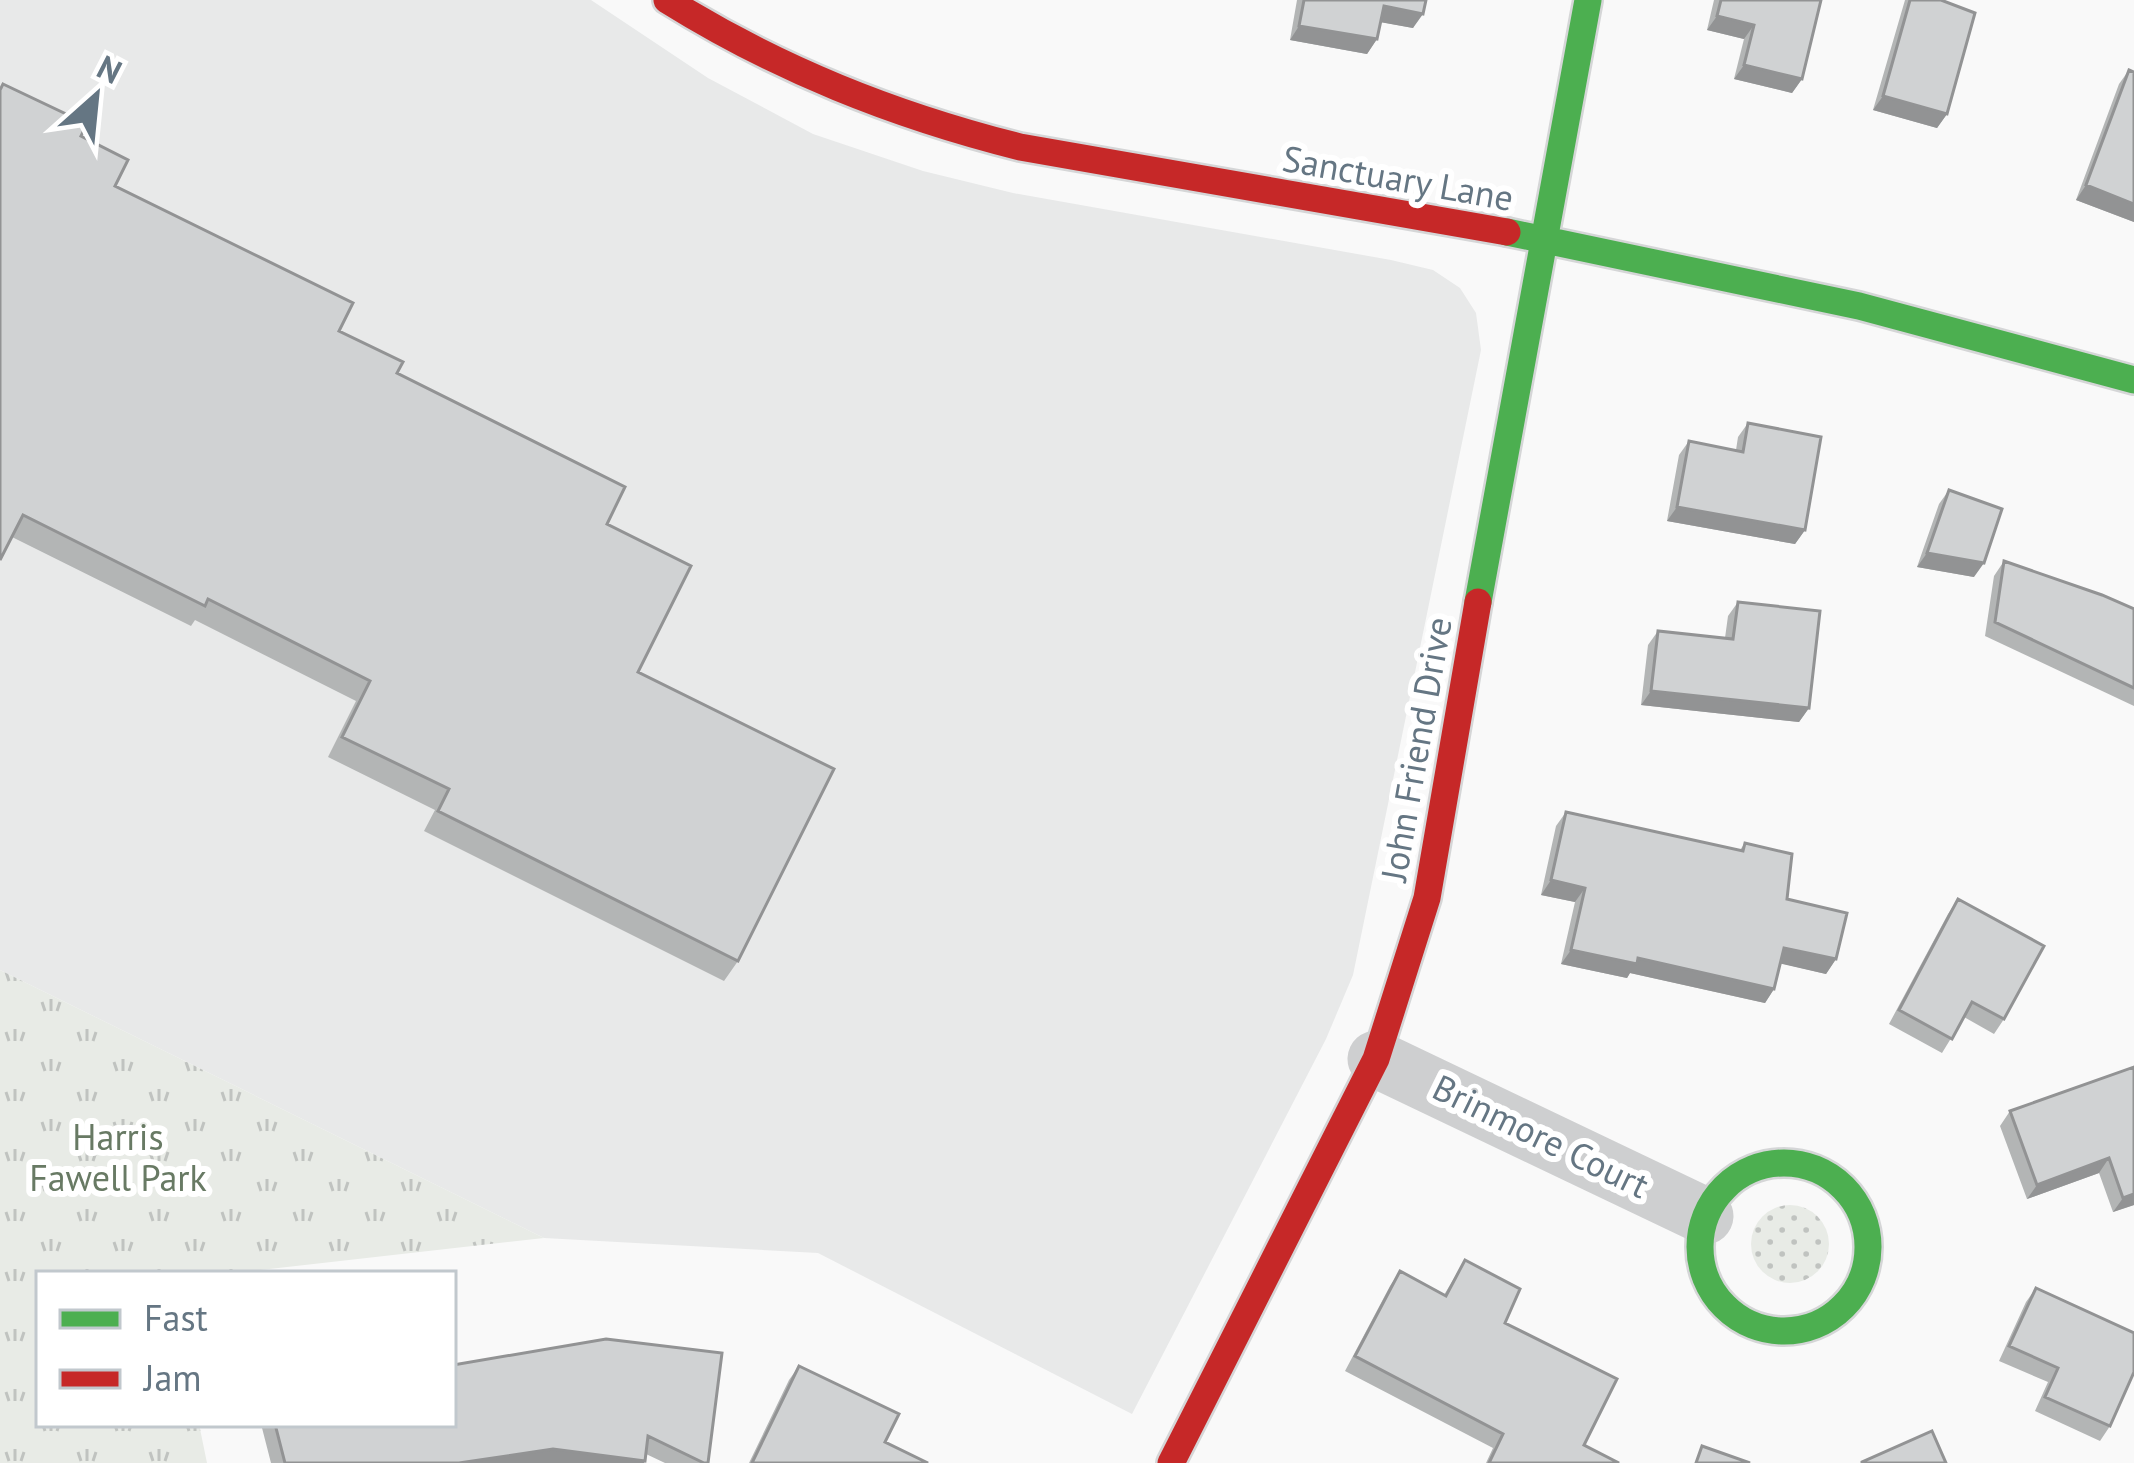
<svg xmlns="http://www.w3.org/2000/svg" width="2134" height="1463" viewBox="0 0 2134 1463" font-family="'PT Sans',sans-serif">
<defs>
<pattern id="grass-dots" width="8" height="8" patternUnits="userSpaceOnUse" patternTransform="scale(3)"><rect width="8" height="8" fill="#e8ebe6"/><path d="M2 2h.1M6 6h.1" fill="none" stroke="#c0c3c0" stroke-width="1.8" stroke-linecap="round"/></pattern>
<pattern id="park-tufts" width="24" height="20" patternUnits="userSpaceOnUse" patternTransform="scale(3)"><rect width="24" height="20" fill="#e8ebe6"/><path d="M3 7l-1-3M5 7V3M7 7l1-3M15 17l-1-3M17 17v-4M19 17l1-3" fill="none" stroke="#c0c3c0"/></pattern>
</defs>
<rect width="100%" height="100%" fill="#f9f9f9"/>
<path fill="#e8e9e9" d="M0,0H591L708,78L813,134L923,171L1013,193L1391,260L1433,270L1460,288L1476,313L1481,350L1353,975L1326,1039L1132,1414L818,1253L544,1238L0,970Z"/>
<path fill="url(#grass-dots)" d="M1751 1244a39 39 0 1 1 78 0a39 39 0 1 1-78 0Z"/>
<path fill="url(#park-tufts)" d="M0,970L544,1238L224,1274H39V1424H199L207,1463H0Z"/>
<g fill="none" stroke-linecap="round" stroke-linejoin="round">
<defs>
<path id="fast" d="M1507,232L1859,306L2134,380
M1478,602L1588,0
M1700 1247a84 84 0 1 1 168 0a84 84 0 1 1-168 0Z"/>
<path id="jam" d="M667,0C778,69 893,115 1020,147L1507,232
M1171,1463L1376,1059L1427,898L1478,602"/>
</defs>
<use href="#fast" stroke="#d5d6d7" stroke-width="32"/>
<use href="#jam" stroke="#d5d6d7" stroke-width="32"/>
<path stroke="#cecfd0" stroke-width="57" d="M1376,1059L1705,1216"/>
<use href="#fast" stroke="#4caf50" stroke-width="27"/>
<use href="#jam" stroke="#c62828" stroke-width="27"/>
</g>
<path fill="#b3b5b5" d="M1297,0H1426L1413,28L1381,22L1377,39L1367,54L1290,40Z
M1714,0H1821L1802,79L1792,93L1734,79L1744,39L1707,30Z
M1905,0H1941L1947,114L1937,128L1873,110Z
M2129,70L2134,222L2076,200L2119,84Z
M81,136L115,186L339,331L607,524L638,672L738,961L724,981L424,831L435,810L328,757L356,701L195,620L191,626L12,537Z
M1748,423L1805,530L1795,544L1667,521L1679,455L1689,441L1736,450L1738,437Z
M1949,490L1974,577L1917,567L1939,504Z
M2004,561L2134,609V706L1985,636L1994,576Z
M1738,602L1809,708L1799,722L1641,705L1648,645L1658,631L1725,638L1728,616Z
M1566,812L1740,850L1745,843L1836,959L1826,974L1780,963L1774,989L1765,1003L1630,973L1627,978L1561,964L1575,902L1541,895L1556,826Z
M1958,899L2004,1019L1994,1034L1964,1017L1942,1053L1889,1024L1948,914Z
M2134,1067V1205L2113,1212L2099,1173L2027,1199L2000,1126L2010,1111Z
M1465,1260L1584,1445L1619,1463H1486L1493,1448L1345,1371L1390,1286L1400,1271L1444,1295Z
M2036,1288L2110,1426L2100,1441L2035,1411L2048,1382L1999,1361L2026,1302Z
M606,1339L708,1463H665L646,1454L644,1463H271L261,1424H453Z
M799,1366L885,1442L928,1463H749L789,1380Z"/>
<path fill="#929394" d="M1384,6L1423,14L1413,28L1374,21Z
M1717,16L1754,25L1744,39L1707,30Z
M1299,26L1377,39L1367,54L1290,40Z
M1744,65L1802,79L1792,93L1734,79Z
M1883,96L1947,114L1937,128L1873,110Z
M2086,185L2134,204V222L2076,200Z
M1677,507L1805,530L1795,544L1667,521Z
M1927,553L1984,563L1974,577L1917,567Z
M1651,691L1809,708L1799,722L1641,705Z
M1551,880L1585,888L1575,902L1541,895Z
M1784,948L1836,959L1826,974L1774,962Z
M1571,950L1638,958L1774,989L1765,1003L1630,973L1627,978L1561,964Z
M2109,1158L2099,1173L2027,1199L2037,1185Z
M2134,1194V1205L2113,1212L2123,1198Z
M553,1449L645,1461L644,1463H459Z"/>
<path fill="#d0d2d3" stroke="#929394" stroke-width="3" d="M1304,0H1426L1423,14L1384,6L1377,39L1299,26Z
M1721,0H1821L1802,79L1744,65L1754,25L1717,16Z
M1910,0H1941L1975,13L1947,114L1883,96Z
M2129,70L2134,72V204L2086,185Z
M3,84L87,124L81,136L128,160L115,186L353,303L339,331L403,362L397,373L625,487L607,524L691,566L638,672L834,769L738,961L438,811L449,789L342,737L370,681L208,599L205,606L23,515L0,560V90Z
M1748,423L1821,437L1805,530L1677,507L1689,441L1743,452Z
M1949,490L2002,509L1984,563L1927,553Z
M2004,561L2102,595L2134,609V688L1995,622Z
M1738,602L1820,611L1809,708L1651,691L1658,631L1733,639Z
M1566,812L1743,851L1745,843L1792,854L1787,899L1847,913L1836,959L1784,948L1774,989L1638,958L1637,964L1571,950L1585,888L1551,880Z
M1958,899L2044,946L2004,1019L1972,1002L1952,1039L1899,1010Z
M2134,1067V1194L2123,1198L2109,1158L2037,1185L2010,1111Z
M1465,1260L1520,1289L1505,1323L1617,1379L1584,1445L1619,1463H1489L1503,1434L1355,1356L1400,1271L1446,1296Z
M2036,1288L2134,1333V1372L2110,1426L2045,1397L2058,1368L2009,1346Z
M606,1339L722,1353L708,1463H704L648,1436L645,1461L553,1449L459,1463H285L275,1424H453V1365Z
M799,1366L899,1414L885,1442L928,1463H752Z
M1932,1431L1946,1463H1862V1462Z
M1702,1446L1750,1463H1696Z"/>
<g text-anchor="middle" stroke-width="12" stroke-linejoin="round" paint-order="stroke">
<g font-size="36" fill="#657683" stroke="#fff">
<text transform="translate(1398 178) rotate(10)" y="13">Sanctuary Lane</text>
<text transform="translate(1416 749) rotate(-80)" y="13">John Friend Drive</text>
<text transform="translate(1541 1136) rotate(26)" y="13">Brinmore Court</text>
</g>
<g font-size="36" fill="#687a64" stroke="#fff">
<text x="118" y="1150">Harris<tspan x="118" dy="41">Fawell Park</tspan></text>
</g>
</g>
<rect x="36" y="1271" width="420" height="156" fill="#ffffff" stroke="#c1c8cd" stroke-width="3"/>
<rect x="60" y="1310" width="60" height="18" fill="#4caf50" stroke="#c1c8cd" stroke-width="3"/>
<text x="144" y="1331" font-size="36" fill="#657683">Fast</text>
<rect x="60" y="1370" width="60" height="18" fill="#c62828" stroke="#c1c8cd" stroke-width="3"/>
<text x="144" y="1391" font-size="36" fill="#657683">Jam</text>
<g transform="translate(96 96) rotate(27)" stroke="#ffffff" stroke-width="9" paint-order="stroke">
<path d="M0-9L21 45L0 30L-21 45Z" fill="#657683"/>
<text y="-18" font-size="33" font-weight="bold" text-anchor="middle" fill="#657683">N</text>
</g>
</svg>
